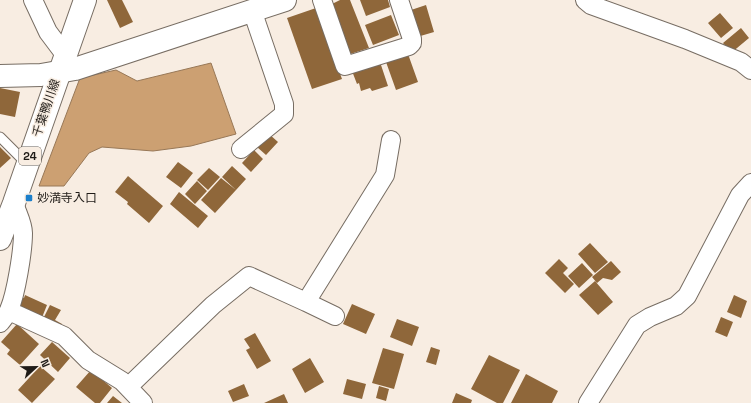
<svg xmlns="http://www.w3.org/2000/svg" width="751" height="403" viewBox="0 0 751 403" font-family="'Space Grotesk','Noto Sans JP',sans-serif">
<rect width="100%" height="100%" fill="#f8ede2"/>
<path fill="#cca072" stroke="#987857" d="M211,63L236,134L191,146L153,151L102,147L89,153L64,186H39L80,78L116,70L137,81Z"/>
<path fill="#8f673a" d="M107,0H122L133,22L120,28Z
M340,0H350L369,48L347,55L339,33L343,32L332,4Z
M360,0H388L390,7L366,16Z
M426,5L434,32L417,37L408,11Z
M316,8L342,79L312,89L287,18Z
M720,13L733,28L721,38L708,23Z
M391,15L399,35L373,45L365,25Z
M741,28L749,38L731,53L723,43Z
M408,54L418,82L396,90L386,62Z
M380,62L388,86L372,91L370,88L361,91L359,83L357,84L352,71Z
M0,88L20,92L15,117L0,114Z
M269,134L278,142L266,155L257,147Z
M0,147L11,158L0,168Z
M254,150L263,159L251,172L242,163Z
M178,162L193,173L181,188L166,177Z
M232,166L246,179L236,190L222,177Z
M209,168L220,177L208,190L197,180Z
M128,176L163,206L149,223L127,204L128,202L115,192Z
M221,178L236,190L215,213L201,200Z
M197,181L207,191L195,204L185,194Z
M179,192L208,216L198,228L170,204Z
M590,243L608,262L595,273L578,254Z
M559,259L568,268L563,273L574,284L565,293L545,273Z
M611,261L621,272L612,280L603,278L597,283L592,277Z
M582,263L593,275L579,288L568,276Z
M595,281L613,302L598,315L579,295Z
M18,295L24,298L25,295L47,305L41,320L14,305Z
M734,295L747,301L741,318L727,312Z
M352,304L375,314L366,334L343,324Z
M50,305L61,310L55,320L62,324L59,330L42,321Z
M721,317L733,322L727,337L715,332Z
M397,319L419,327L412,346L390,337Z
M17,324L39,344L20,365L7,354L10,350L1,342Z
M255,333L271,361L257,369L246,350L250,348L244,339Z
M52,342L70,358L58,372L40,355Z
M431,347L440,350L436,365L426,362Z
M383,348L404,354L394,389L372,383Z
M489,355L520,370L503,403H497L471,389Z
M310,358L324,382L305,393L292,369Z
M40,366L55,379L32,403L18,390Z
M91,370L112,388L100,403H95L76,387Z
M526,374L558,391L552,403H511Z
M347,379L366,384L362,399L343,394Z
M244,384L249,396L233,402L228,391Z
M379,386L389,389L386,401L376,398Z
M456,393L472,400L471,403H452Z
M284,394L288,403H264Z
M113,396L122,403H107Z"/>
<g fill="none" stroke-linecap="round" stroke-linejoin="round">
<defs>
<path id="service" d="M0,137L26,163"/>
<path id="minor" d="M33,0L48,32L66,56
M322,0L345,66L409,46L412,43V39L399,0
M585,0L591,5L685,39L741,62L751,70
M241,149L284,114V104L252,10
M306,302L335,316
M9,311L64,336L88,360L122,381L143,403
M0,323C3,319 7,315 9,310C16,294 23,251 23,233C23,223 17,213 14,203
M128,387L213,305L249,276L306,302L385,175L391,140
M588,403L637,325L650,317L676,306L687,296L740,195L751,183"/>
<path id="tertiary" d="M0,76L41,75L75,69L285,0"/>
<path id="primary" d="M0,239L14,203L85,0"/>
</defs>
<use href="#service" stroke="#776d63" stroke-width="11"/>
<use href="#minor" stroke="#776d63" stroke-width="20"/>
<use href="#tertiary" stroke="#776d63" stroke-width="24"/>
<use href="#primary" stroke="#776d63" stroke-width="24"/>
<use href="#service" stroke="#fff" stroke-width="9"/>
<use href="#minor" stroke="#fff" stroke-width="18"/>
<use href="#tertiary" stroke="#fff" stroke-width="22"/>
<use href="#primary" stroke="#fff" stroke-width="22"/>
</g>
<rect fill="#1b7fcb" stroke="#f8ede2" stroke-width="1.5" x="25" y="194" width="8" height="8" rx="2"/>
<g text-anchor="middle" stroke-width="3" stroke-linejoin="round" paint-order="stroke">
<rect fill="#f8ede2" stroke="#605a54" stroke-width="1" x="19" y="147" width="22" height="18" rx="3"/>
<g font-size="11" font-weight="bold" fill="#1f1b17">
<text x="30" y="160">24</text>
</g>
<g font-size="12" fill="#1f1b17" stroke="#f8ede2">
<text transform="translate(46 108) rotate(-71)" y="4">千葉鴨川線</text>
</g>
<g font-size="12" fill="#1f1b17" stroke="#f8ede2" text-anchor="start">
<text x="37" y="202">妙満寺入口</text>
</g>
</g>
<g transform="translate(36 367) rotate(68)" stroke="#f8ede2" stroke-width="3" paint-order="stroke">
<path d="M0-3L7 15L0 10L-7 15Z" fill="#1f1b17"/>
<text y="-6" font-size="11" font-weight="bold" text-anchor="middle" fill="#1f1b17">N</text>
</g>
</svg>
